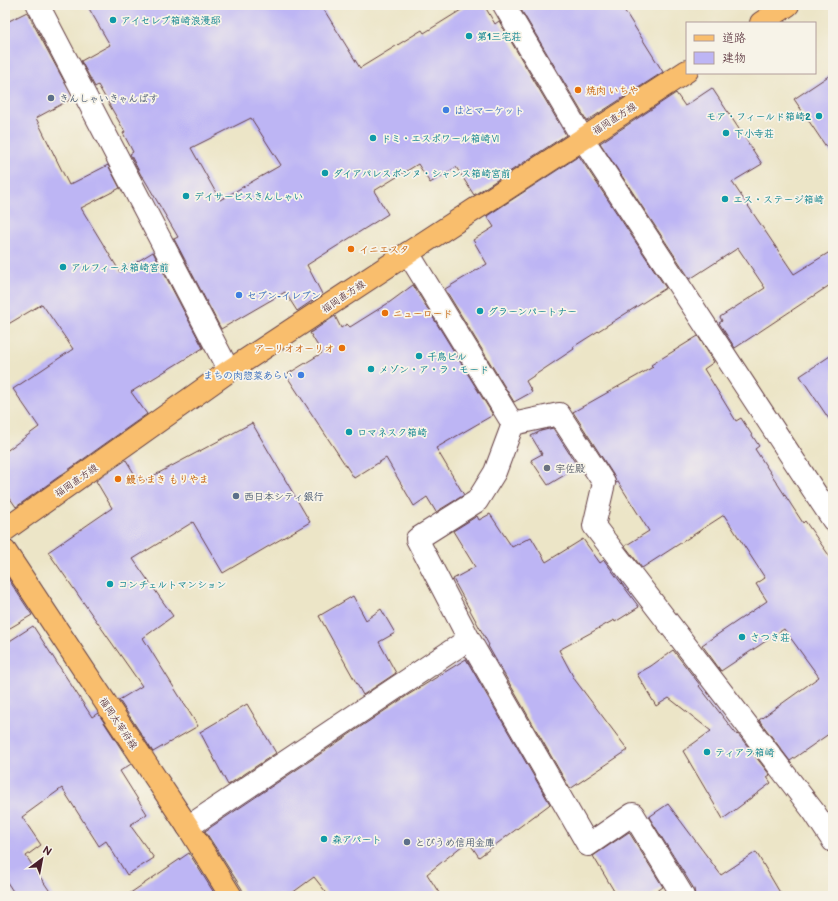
<svg xmlns="http://www.w3.org/2000/svg" width="838" height="901" viewBox="0 0 838 901" font-family="'Balsamiq Sans','Klee One',sans-serif">
<rect width="100%" height="100%" fill="#f7f3e8"/>
<filter id="ink" filterUnits="userSpaceOnUse"><feTurbulence type="fractalNoise" baseFrequency=".025" numOctaves="2"/><feDisplacementMap in="SourceGraphic" scale="8" xChannelSelector="R" yChannelSelector="G"/><feConvolveMatrix kernelMatrix="1 2 1 2 8 2 1 2 1" color-interpolation-filters="sRGB"/></filter>
<filter id="wash" filterUnits="userSpaceOnUse"><feTurbulence type="fractalNoise" baseFrequency=".012" numOctaves="4" result="noise"/><feDisplacementMap in="SourceGraphic" scale="16" xChannelSelector="R" yChannelSelector="G"/><feGaussianBlur stdDeviation="0.9" result="paint"/><feColorMatrix in="noise" values="0 0 0 0 0 0 0 0 0 0 0 0 0 0 0 0 0 1.4 0 .05"/><feComposite in="paint" operator="in"/></filter>
<g filter="url(#wash)">
<rect width="100%" height="100%" fill="#ece5c7"/>
<g id="blocks">
<path fill="#bdb5f4" fill-rule="evenodd" d="M87,5H321L360,68L422,30L424,33L469,5H484L495,24L499,21L566,135L474,195L456,167L430,183L418,164L374,191L388,214L307,265L322,294L297,311L285,292L221,329L174,239L178,237L143,177H142L130,154L133,152L123,133L125,132L98,85L95,87L81,61L110,45ZM251,118L281,165L220,200L191,148Z
M524,5H621L663,72L587,121L520,8Z
M27,12L73,98L36,118L69,185L108,165L120,188L81,208L120,272L153,252L203,348L131,392L147,414L16,507L5,491V452L39,427L13,389L73,349L42,304L5,326V23Z
M833,73V157L794,99Z
M712,88L762,164L732,182L794,274L833,250V283L735,348L719,323L722,321L720,317L765,288L738,248L690,279L600,143L676,93L685,106Z
M579,156L666,288L573,347L574,349L526,381L532,392L514,402L445,289L487,264L473,240L494,227L487,216Z
M413,285L493,415L436,448L464,495L436,512L427,497L414,506L386,458L354,478L286,375L322,353L310,333L335,316L341,328L347,324L350,327L390,302Z
M698,336L714,362L704,369L736,421L741,418L759,446L755,449L803,523L805,521L833,561V731L790,761L759,720L819,677L784,629L721,671L702,645L767,601L756,584L765,578L724,515L642,568L625,546L649,531L618,482L616,483L614,476L573,412L653,367L651,365Z
M833,354V425L800,376Z
M252,423L310,522L223,573L193,522L133,559L173,616L143,638L198,726L153,752L119,700L142,686L48,552L112,508L96,481L126,460L140,483Z
M553,428L578,467L548,485L531,460L542,454L531,436L541,431Z
M490,514L512,547L531,537L546,562L583,539L600,563L604,560L639,607L615,622L614,620L559,650L575,680L628,750L570,789L488,646L489,645L453,579L475,567L453,531L477,516L479,520Z
M5,574L32,615L5,631Z
M353,596L366,620L381,609L395,633L379,642L396,673L363,695L319,616Z
M33,626L92,717L98,713L131,764L120,771L147,814L130,825L154,858L127,875L106,841L99,846L62,788L22,817L41,845L26,856L53,896H16L5,879V644Z
M673,650L700,685L699,686L737,735L738,734L770,775L767,777L771,783L723,819L683,751L711,731L669,698L656,706L637,674L651,666Z
M466,659L550,804L549,805L479,857L468,841L427,874L441,896H329L314,877L288,896H243L242,889L205,831L408,695Z
M247,704L276,753L228,785L200,732Z
M668,804L721,875L756,852L782,896H695L694,889L649,817Z
M629,832L663,887L650,896H617L593,856Z
M189,853L216,896H126Z"/>
</g>
</g>
<g filter="url(#ink)">
<use href="#blocks" fill-opacity="0" stroke="#623d42" stroke-width="1"/>
<g fill="none" stroke-linecap="round" stroke-linejoin="round">
<defs>
<path id="minor" d="M38,5L229,371
M504,5L583,139L833,520
M408,253L513,424L559,414L604,483L594,526L814,812L833,841
M469,639L417,539L477,501L495,472L513,424
M188,827L469,639L588,845L633,814L683,896"/>
<path id="primary" d="M761,23L788,5
M5,530L229,371L408,253L687,71
M5,551L188,827L231,896"/>
</defs>
<use href="#minor" stroke="#623d42" stroke-width="24"/>
<use href="#primary" stroke="#623d42" stroke-width="24"/>
<use href="#minor" stroke="#fff" stroke-width="22"/>
<use href="#primary" stroke="#f9be6d" stroke-width="22"/>
</g>
</g>
<g fill="#0f9aa8" stroke="#f7f3e8" stroke-width="1.5">
<circle cx="113" cy="20" r="4"/>
<circle cx="469" cy="36" r="4"/>
<circle cx="819" cy="116" r="4"/>
<circle cx="726" cy="133" r="4"/>
<circle cx="373" cy="138" r="4"/>
<circle cx="325" cy="173" r="4"/>
<circle cx="186" cy="196" r="4"/>
<circle cx="725" cy="199" r="4"/>
<circle cx="63" cy="267" r="4"/>
<circle cx="480" cy="311" r="4"/>
<circle cx="419" cy="356" r="4"/>
<circle cx="371" cy="369" r="4"/>
<circle cx="349" cy="432" r="4"/>
<circle cx="110" cy="584" r="4"/>
<circle cx="742" cy="637" r="4"/>
<circle cx="707" cy="752" r="4"/>
<circle cx="324" cy="839" r="4"/>
</g>
<g fill="#e8710a" stroke="#f7f3e8" stroke-width="1.5">
<circle cx="578" cy="90" r="4"/>
<circle cx="351" cy="249" r="4"/>
<circle cx="385" cy="313" r="4"/>
<circle cx="342" cy="348" r="4"/>
<circle cx="118" cy="479" r="4"/>
</g>
<g fill="#5c6f8a" stroke="#f7f3e8" stroke-width="1.5">
<circle cx="51" cy="98" r="4"/>
<circle cx="236" cy="496" r="4"/>
<circle cx="407" cy="842" r="4"/>
</g>
<g fill="#3f7fe0" stroke="#f7f3e8" stroke-width="1.5">
<circle cx="446" cy="110" r="4"/>
<circle cx="239" cy="295" r="4"/>
<circle cx="301" cy="375" r="4"/>
</g>
<circle fill="#6b7280" stroke="#f7f3e8" stroke-width="1.5" cx="547" cy="468" r="4"/>
<g text-anchor="middle" stroke-width="3.5" stroke-linejoin="round" paint-order="stroke">
<g font-size="10" font-weight="bold" fill="#0d838f" stroke="#f7f3e8" text-anchor="start">
<text x="121" y="24">アイセレブ箱崎浪漫邸</text>
<text x="477" y="40">第1三宅荘</text>
<text x="811" y="120" text-anchor="end">モア・フィールド箱崎2</text>
<text x="734" y="137">下小寺荘</text>
<text x="381" y="142">ドミ・エスポワール箱崎Ⅵ</text>
<text x="333" y="177">ダイアパレスボンヌ・シャンス箱崎宮前</text>
<text x="194" y="200">デイサービスきんしゃい</text>
<text x="733" y="203">エス・ステージ箱崎</text>
<text x="71" y="271">アルフィーネ箱崎宮前</text>
<text x="488" y="315">グラーンパートナー</text>
<text x="427" y="360">千鳥ビル</text>
<text x="379" y="373">メゾン・ア・ラ・モード</text>
<text x="357" y="436">ロマネスク箱崎</text>
<text x="118" y="588">コンチェルトマンション</text>
<text x="750" y="641">さつき荘</text>
<text x="715" y="756">ティアラ箱崎</text>
<text x="332" y="843">森アパート</text>
</g>
<g font-size="10" font-weight="bold" fill="#c56008" stroke="#f7f3e8" text-anchor="start">
<text x="586" y="94">焼肉 いちや</text>
<text x="359" y="253">イニエスタ</text>
<text x="393" y="317">ニューロード</text>
<text x="334" y="352" text-anchor="end">アーリオオーリオ</text>
<text x="126" y="483">鰻ちまき もりやま</text>
</g>
<g font-size="10" font-weight="bold" fill="#4e5e75" stroke="#f7f3e8" text-anchor="start">
<text x="59" y="102">きんしゃいきゃんぱす</text>
<text x="244" y="500">西日本シティ銀行</text>
<text x="415" y="846">とびうめ信用金庫</text>
</g>
<g font-size="10" font-weight="bold" fill="#366cbe" stroke="#f7f3e8" text-anchor="start">
<text x="454" y="114">はとマーケット</text>
<text x="247" y="299">セブン-イレブン</text>
<text x="293" y="379" text-anchor="end">まちの肉惣菜あらい</text>
</g>
<g font-size="10" fill="#4a1f2b" stroke="#f7f3e8">
<text transform="translate(614 118) rotate(-33)" y="4">福岡直方線</text>
<text transform="translate(343 296) rotate(-34)" y="4">福岡直方線</text>
<text transform="translate(76 480) rotate(-35)" y="4">福岡直方線</text>
<text transform="translate(119 723) rotate(56)" y="4">福岡太宰府線</text>
</g>
<g font-size="10" font-weight="bold" fill="#5b616d" stroke="#f7f3e8" text-anchor="start">
<text x="555" y="472">宇佐殿</text>
</g>
</g>
<rect width="838" height="901" fill="none" stroke="#f7f3e8" stroke-width="20"/>
<rect x="686" y="22" width="130" height="52" fill="#f7f3e8" stroke="#b29e9c"/>
<rect x="694" y="35" width="20" height="6" fill="#f9be6d" stroke="#b29e9c"/>
<text x="722" y="42" font-size="12" fill="#4a1f2b">道路</text>
<rect x="694" y="52" width="20" height="12" fill="#bdb5f4" stroke="#b29e9c"/>
<text x="722" y="62" font-size="12" fill="#4a1f2b">建物</text>
<g transform="translate(42 859) rotate(32)" stroke="#f7f3e8" stroke-width="3" paint-order="stroke">
<path d="M0-3L7 15L0 10L-7 15Z" fill="#4a1f2b"/>
<text y="-6" font-size="11" font-weight="bold" text-anchor="middle" fill="#4a1f2b">N</text>
</g>
</svg>
